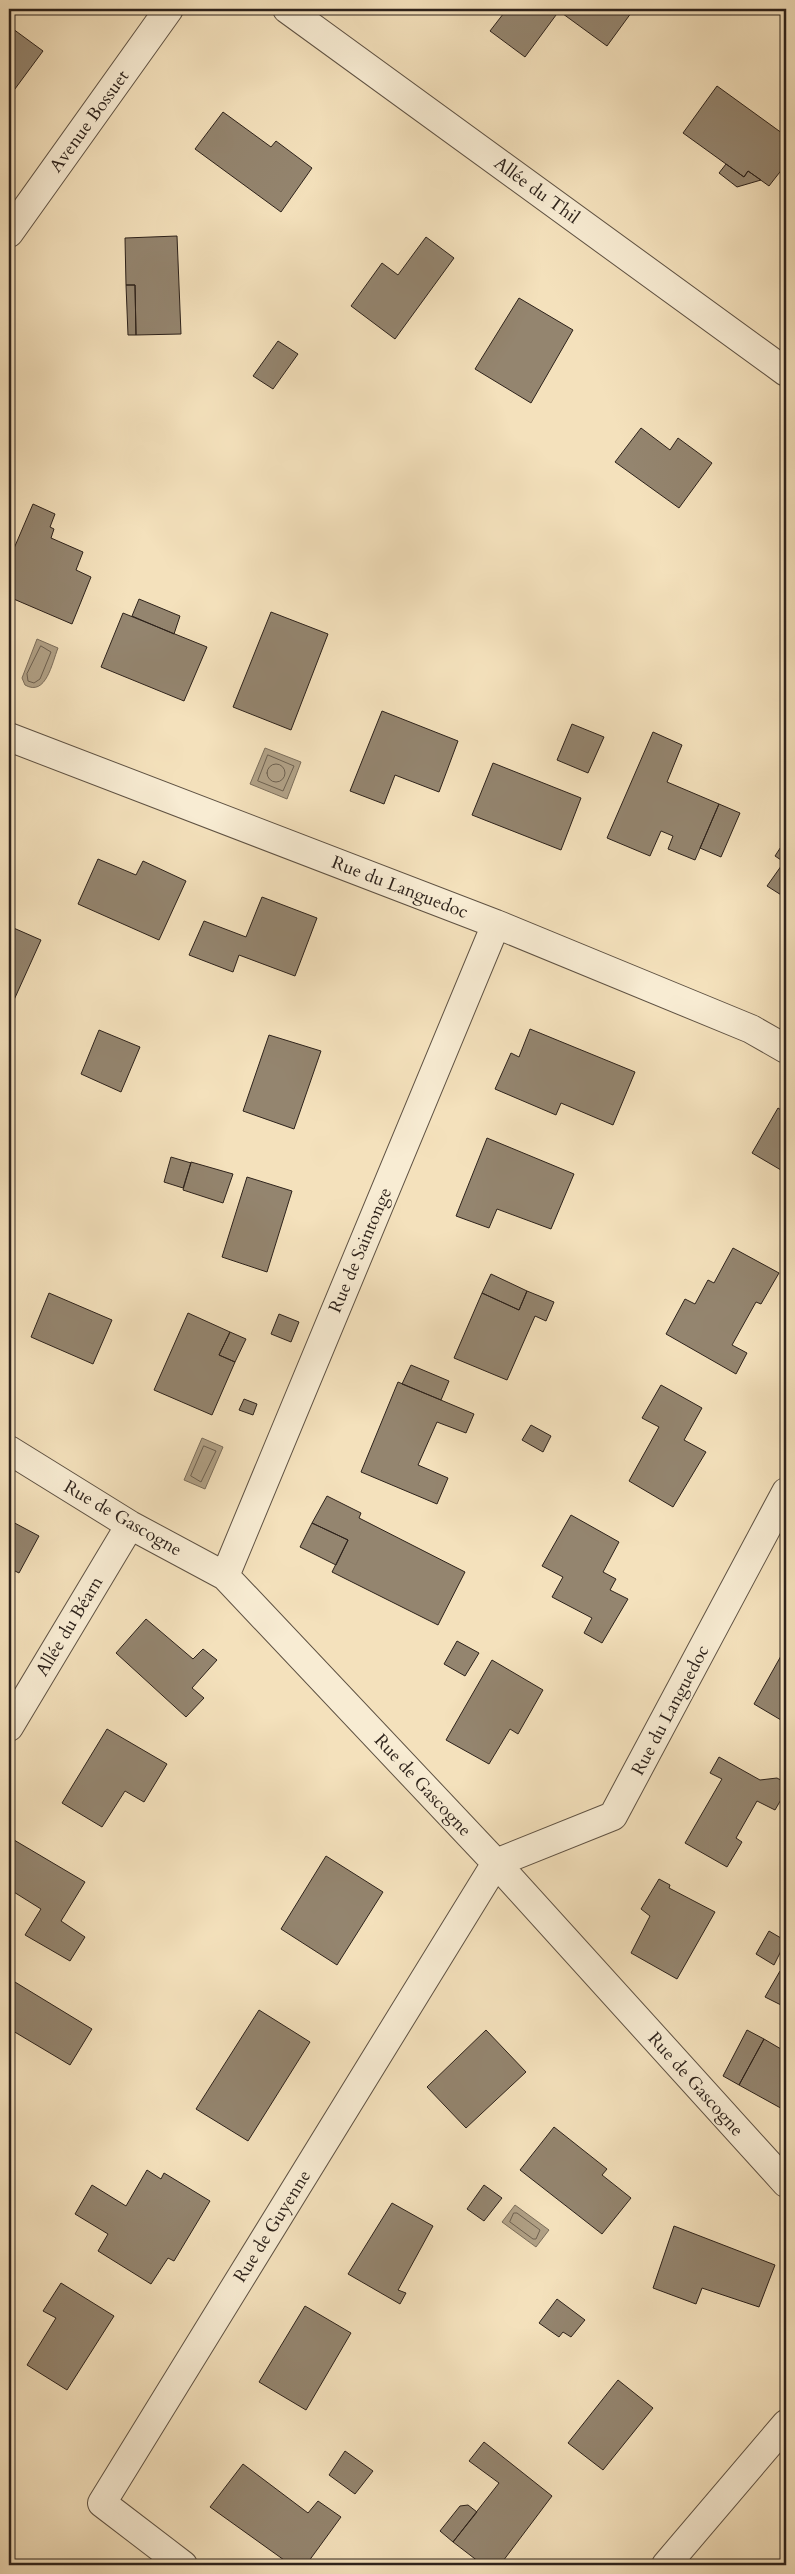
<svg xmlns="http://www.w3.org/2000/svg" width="795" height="2574" viewBox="0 0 795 2574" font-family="Cardo,serif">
<rect width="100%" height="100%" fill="#f4e1bc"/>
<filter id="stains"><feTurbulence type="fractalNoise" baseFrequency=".004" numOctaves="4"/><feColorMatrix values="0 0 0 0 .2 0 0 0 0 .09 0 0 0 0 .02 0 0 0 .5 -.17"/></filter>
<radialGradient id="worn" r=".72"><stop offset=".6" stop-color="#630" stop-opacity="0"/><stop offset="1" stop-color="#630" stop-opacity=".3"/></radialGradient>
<path fill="#b0a085" stroke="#7c6e5b" d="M37,639L58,648C52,663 46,697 25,685L22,678Z
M265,748L301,762L287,799L250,784Z
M202,1438L223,1447L205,1489L184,1480Z
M515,2205L549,2230L536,2247L502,2222Z"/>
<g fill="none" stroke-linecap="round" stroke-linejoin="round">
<path stroke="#6e6150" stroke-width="1" d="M41,646L51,652L40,679L34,683L28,681L27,674Z
M268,755L294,766L283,791L258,781Z
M267 773a9 9 0 1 1 18 0a9 9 0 1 1-18 0Z
M204,1446L216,1451L201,1482L191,1476Z
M514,2213H517L540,2230L536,2239H533L510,2222Z"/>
</g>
<path fill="#94856f" stroke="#2d221b" d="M507,9H634L607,46L559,11L525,57L490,31Z
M9,26L43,51L9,97Z
M717,86L786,136V170L783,168L769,186L748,171L744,177L683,133Z
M223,112L271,147L276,141L312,168L281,212L195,149Z
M726,164L744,177L748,171L761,180L737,187L719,173Z
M177,236L181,334L136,335L135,285H126L125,238Z
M426,237L454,258L395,339L351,306L382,263L398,275Z
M126,285H135L136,335H128Z
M519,298L573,330L531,403L475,369Z
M278,341L298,354L273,389L253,376Z
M641,428L670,450L678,438L712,463L679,508L615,462Z
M33,504L55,514L50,527L54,529L51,538L83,552L76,570L91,577L72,624L9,597V560Z
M139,599L180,616L174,634L132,616Z
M271,612L328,634L291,730L233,707Z
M123,613L207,647L184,701L101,667Z
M382,711L458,741L439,792L395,775L384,804L350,791Z
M572,724L604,737L588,773L557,760Z
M653,732L682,745L667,782L719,804L695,860L668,849L673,836L661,831L650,856L607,838Z
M493,763L581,798L561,850L472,815Z
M719,804L740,813L721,857L700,848Z
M786,839V898L767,886L784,862L775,856Z
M98,859L136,875L143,861L186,881L159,940L78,904Z
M262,897L317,918L295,976L239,955L233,972L189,955L204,921L246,937Z
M9,926L41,940L9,1011Z
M530,1029L635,1072L613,1125L561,1103L556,1115L495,1089L511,1053L519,1057Z
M99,1030L140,1047L121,1092L81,1074Z
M269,1035L321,1051L294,1129L243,1111Z
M778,1108L786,1113V1173L752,1153Z
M487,1138L574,1174L551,1229L497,1209L489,1228L456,1216Z
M171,1157L191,1163L183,1188L164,1182Z
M191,1162L233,1174L223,1203L183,1190Z
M247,1177L292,1191L267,1272L222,1257Z
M733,1248L779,1273L761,1304L756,1302L732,1345L747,1353L736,1374L666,1334L685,1299L695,1304L708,1280L714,1283Z
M491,1274L527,1291L519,1310L482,1293Z
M527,1291L554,1302L546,1321L535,1316L507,1380L454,1358L482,1293L519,1310Z
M49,1293L112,1320L93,1364L31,1337Z
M188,1313L230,1332L219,1355L235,1362L212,1415L154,1390Z
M279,1314L299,1322L291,1342L271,1334Z
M230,1332L246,1339L235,1362L219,1355Z
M411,1365L449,1381L441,1400L402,1384Z
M398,1382L474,1414L466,1433L437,1422L418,1465L448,1478L437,1504L361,1472Z
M661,1385L702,1408L684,1440L706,1452L673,1507L629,1481L659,1427L642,1418Z
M244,1399L257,1404L253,1415L239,1410Z
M531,1425L551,1436L543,1452L522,1440Z
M327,1496L361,1513L359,1518L465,1572L438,1625L332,1572L348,1540L312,1523Z
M571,1515L619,1542L603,1572L616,1579L610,1590L628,1599L602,1643L584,1633L592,1618L552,1597L563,1577L542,1566Z
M9,1520L39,1536L19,1573L9,1568Z
M312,1523L348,1540L336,1565L300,1547Z
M146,1619L193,1659L203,1649L217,1660L192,1688L204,1698L186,1717L116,1653Z
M457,1641L479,1653L465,1676L444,1664Z
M786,1647V1723L754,1704Z
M492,1660L543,1690L518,1734L510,1729L489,1764L446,1740Z
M107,1729L167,1764L144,1802L125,1791L102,1827L62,1803Z
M719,1757L760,1780L777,1778L786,1783V1791L775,1810L757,1801L736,1838L742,1842L727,1867L685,1843L722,1779L710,1773Z
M9,1837L85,1882L61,1921L85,1937L70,1961L25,1935L41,1909L9,1889Z
M326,1856L383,1892L337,1965L281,1929Z
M659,1879L670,1885L669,1888L715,1912L677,1979L631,1953L650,1916L641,1909Z
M769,1931L786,1941L774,1965L756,1954Z
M780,1971L786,1975V2000L783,2006L765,1997Z
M10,1979L92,2029L70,2065L13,2031L9,2038Z
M259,2010L310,2042L248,2141L196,2109Z
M486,2030L526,2072L466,2128L427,2087Z
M747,2030L764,2039L739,2085L723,2076Z
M764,2039L786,2052V2111L739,2085Z
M554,2127L607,2169L602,2175L631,2198L602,2234L520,2170Z
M147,2170L161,2179L164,2173L210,2201L174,2261L168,2258L151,2284L98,2251L108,2234L75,2214L92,2185L126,2206Z
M484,2185L502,2198L484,2221L467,2209Z
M392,2203L433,2226L398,2290L406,2293L400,2304L348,2274Z
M674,2226L775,2265L759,2307L702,2288L696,2304L653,2288Z
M61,2283L114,2316L67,2390L27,2365L56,2318L43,2311Z
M557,2299L585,2320L571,2337L563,2332L559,2337L539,2323Z
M305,2306L351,2333L306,2410L259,2382Z
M618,2380L653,2408L603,2470L568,2443Z
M484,2442L552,2496L500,2565H483L453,2542L499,2483L469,2461Z
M345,2451L373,2471L355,2494L329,2475Z
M243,2464L308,2513L318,2501L341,2517L306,2565H291L210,2507Z
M468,2505L477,2512L453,2542L440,2531L460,2506Z"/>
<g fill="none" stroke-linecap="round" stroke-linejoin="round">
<defs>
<path id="minor" d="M287,9L786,372
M9,233L169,9
M9,737L496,924L751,1029L786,1049
M9,1450L130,1525L225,1576L496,1863L786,2183
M225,1576L496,924
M9,1727L130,1525
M183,2565L102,2503L496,1863L613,1816L786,1492
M666,2565L786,2424"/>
</defs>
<use href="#minor" stroke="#5f5243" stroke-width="30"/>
<use href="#minor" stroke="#f8ecd3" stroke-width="28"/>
</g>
<g text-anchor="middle" stroke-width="4" stroke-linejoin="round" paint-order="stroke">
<g font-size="18" fill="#2d221b" stroke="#f8ecd3">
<text transform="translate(89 121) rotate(-54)" y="6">Avenue Bossuet</text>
<text transform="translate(537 190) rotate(36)" y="6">Allée du Thil</text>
<text transform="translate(400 887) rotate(21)" y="6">Rue du Languedoc</text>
<text transform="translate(360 1250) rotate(-67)" y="6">Rue de Saintonge</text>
<text transform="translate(123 1518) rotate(30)" y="6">Rue de Gascogne</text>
<text transform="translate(69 1626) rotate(-59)" y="6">Allée du Béarn</text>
<text transform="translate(670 1710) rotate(-62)" y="6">Rue du Languedoc</text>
<text transform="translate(423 1785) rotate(47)" y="6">Rue de Gascogne</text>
<text transform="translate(696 2084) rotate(48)" y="6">Rue de Gascogne</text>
<text transform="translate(272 2226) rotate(-58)" y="6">Rue de Guyenne</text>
</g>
</g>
<rect width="795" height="2574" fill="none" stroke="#f4e1bc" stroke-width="30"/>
<rect x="10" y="10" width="775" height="2554" fill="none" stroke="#2d221b" stroke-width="2.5"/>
<rect x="15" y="15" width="765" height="2544" fill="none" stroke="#2d221b"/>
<rect width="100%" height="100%" filter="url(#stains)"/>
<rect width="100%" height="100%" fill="url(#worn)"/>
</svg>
